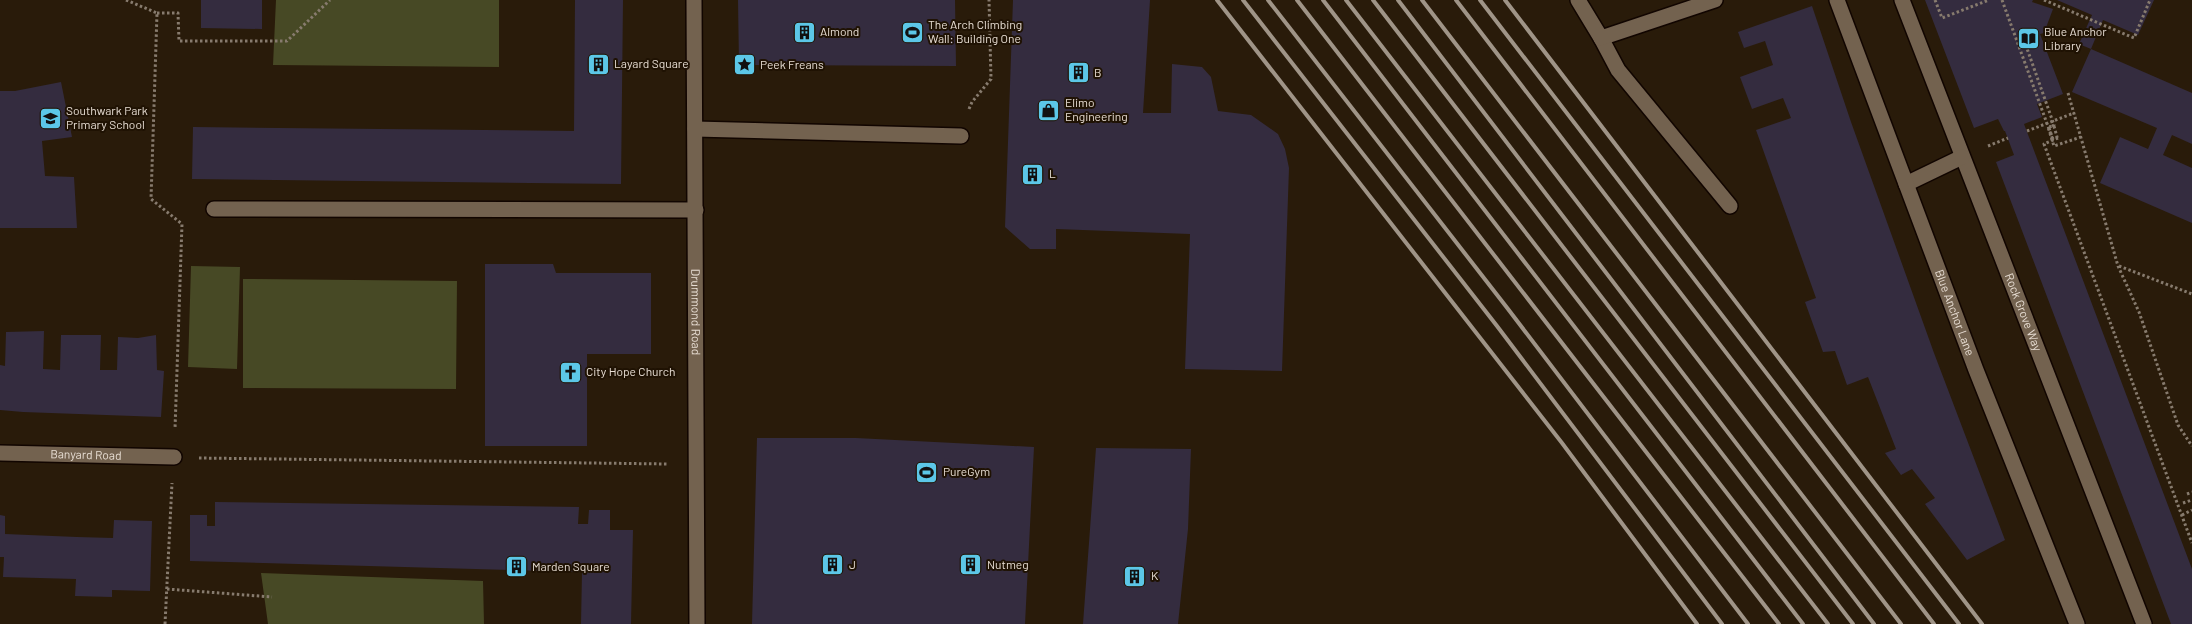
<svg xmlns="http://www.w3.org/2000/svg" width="2192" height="624" viewBox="0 0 2192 624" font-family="Barlow,sans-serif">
<rect width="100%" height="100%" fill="#291b0a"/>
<path fill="#474925" d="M276,0H499V67L273,65Z
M191,266L240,267L237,369L188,367Z
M243,279L457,281L456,389L243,388Z
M261,573L483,581L484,624H268Z"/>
<path fill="#342c3f" d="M201,0H262V29L201,28Z
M575,0H623L621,184L192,179L193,127L574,131Z
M738,0H955L956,66L739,65Z
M1013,0H1150L1143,113H1171L1172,64L1202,67L1211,77L1218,111L1251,115L1278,134L1285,149L1289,168L1282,371L1185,369L1190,234L1056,229V249H1030L1005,227Z
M1925,0H2033L2032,2L2053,9L2044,33L2040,34L2063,94L2037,104L2042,117L2024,124L2192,569V624H2171L1996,162L2014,155L2005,131H2004L1998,119L1974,128Z
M2057,0H2154L2138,35L2103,20L2091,49L2079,44L2092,15Z
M1812,6L1851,122L1934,353L2005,540L1967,560L1925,504L1935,498L1912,469L1901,475L1885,453L1896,449L1868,377L1847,385L1835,351L1823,352L1805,302L1816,298L1756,130L1791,118L1783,98L1752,109L1740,77L1773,65L1765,41L1744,48L1738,32Z
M2091,49L2192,93V144L2172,135L2163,155L2192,168V223L2100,183L2120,137L2148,149L2157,128L2072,92Z
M61,82L72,137L42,141L45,176L74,177L77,228H0V91H15Z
M485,264H553L556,273H651V354H587V446H485Z
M44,331L43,369L60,370L61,335H101L100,370H117L118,337L138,338L156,335L157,370L164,371L161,417L23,412L0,410V365L5,366L6,332Z
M757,438H856L1034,447L1025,624H752Z
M1096,448L1191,449L1188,529L1178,624H1083Z
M215,502L579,507L578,524H588L589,510H610V530H633L631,624H581L582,572L190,561V515H207V526H215Z
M0,515L5,516V534L77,537L113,538L114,520L152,521L150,591L112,590V597L75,596L76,579L3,577L4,557H0Z"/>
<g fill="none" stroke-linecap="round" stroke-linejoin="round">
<defs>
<g id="service">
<path id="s1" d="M1902,0L2144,624"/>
<path d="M1601,38L1618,70L1730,206"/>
<path d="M695,129L961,136"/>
<path d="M1906,184L1962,157"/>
<path d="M214,209L696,210"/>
</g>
<g id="minor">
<path id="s2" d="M694,0L697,624"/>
<path d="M1578,0L1601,38L1715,0"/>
<path id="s3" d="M1837,0L1976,370L2077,624"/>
<path id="s4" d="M0,453L174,457"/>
</g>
</defs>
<use href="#service" stroke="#110500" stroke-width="18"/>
<use href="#minor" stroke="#110500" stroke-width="18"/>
<path stroke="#877b6e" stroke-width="3" stroke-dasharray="2.5 2.5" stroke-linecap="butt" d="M126,0L157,13L151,199L182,224L175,429
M1935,0L1942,18L1989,0
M2044,0L2134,38L2150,0
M157,13H178L179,41H287L330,0
M2068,93L2118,266L2139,312L2178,425L2192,446
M969,109L972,102L991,79L989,0
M2049,128L2053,139L2057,137L2054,126L2048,127L2054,146L2081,137
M2027,131L2074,113
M1988,146L2008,138
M2119,266L2192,294
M199,458L668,464
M2187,494L2192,492
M2183,503L2192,500
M2182,515L2192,510
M167,589L272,597
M165,624L172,483"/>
<use href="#service" stroke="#73624f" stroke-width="15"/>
<use href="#minor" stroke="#73624f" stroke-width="15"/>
<path stroke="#9f9487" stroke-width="4" d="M1217,0L1562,443L1697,624
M1243,0L1497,326L1722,624
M1268,0L1508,309L1748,624
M1297,0L1779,624
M1323,0L1803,624
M1346,0L1828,624
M1373,0L1853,624
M1398,0L1874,624
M1422,0L1901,624
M1456,0L1934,624
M1480,0L1959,624
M1505,0L1982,624"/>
<path stroke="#877b6e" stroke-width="3" stroke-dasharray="2.5 2.5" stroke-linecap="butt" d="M2002,0L2053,140
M2024,40L2054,125L2049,128
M2058,138L2044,144L2192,543"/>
</g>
<defs>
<symbol id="building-square" viewBox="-11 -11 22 22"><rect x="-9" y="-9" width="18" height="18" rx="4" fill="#5cc7e7" stroke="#1f1203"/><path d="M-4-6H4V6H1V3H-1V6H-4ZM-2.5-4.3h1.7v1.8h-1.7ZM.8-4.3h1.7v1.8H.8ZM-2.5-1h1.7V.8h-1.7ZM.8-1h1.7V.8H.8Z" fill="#111"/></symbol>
<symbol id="stadium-square" viewBox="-11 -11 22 22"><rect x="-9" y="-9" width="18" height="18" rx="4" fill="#5cc7e7" stroke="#1f1203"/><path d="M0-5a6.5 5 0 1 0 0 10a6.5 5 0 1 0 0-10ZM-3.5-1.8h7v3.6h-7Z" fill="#111"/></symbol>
<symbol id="library-square" viewBox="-11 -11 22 22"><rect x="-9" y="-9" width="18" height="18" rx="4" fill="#5cc7e7" stroke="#1f1203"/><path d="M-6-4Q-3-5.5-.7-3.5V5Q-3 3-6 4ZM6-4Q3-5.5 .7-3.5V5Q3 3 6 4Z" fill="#111"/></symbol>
<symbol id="sight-square" viewBox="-11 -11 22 22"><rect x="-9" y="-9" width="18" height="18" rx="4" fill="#5cc7e7" stroke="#1f1203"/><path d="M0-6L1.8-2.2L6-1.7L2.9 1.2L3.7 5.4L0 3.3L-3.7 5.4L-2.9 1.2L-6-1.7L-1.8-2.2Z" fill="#111"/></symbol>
<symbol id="shop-square" viewBox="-11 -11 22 22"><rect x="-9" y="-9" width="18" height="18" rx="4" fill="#5cc7e7" stroke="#1f1203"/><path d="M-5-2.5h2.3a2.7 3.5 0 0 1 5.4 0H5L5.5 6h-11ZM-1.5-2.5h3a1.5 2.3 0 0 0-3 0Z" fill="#111"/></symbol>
<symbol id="school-square" viewBox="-11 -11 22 22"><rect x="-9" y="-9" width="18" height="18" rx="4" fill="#5cc7e7" stroke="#1f1203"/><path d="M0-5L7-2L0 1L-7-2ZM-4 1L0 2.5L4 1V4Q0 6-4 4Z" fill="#111"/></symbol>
<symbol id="church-square" viewBox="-11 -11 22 22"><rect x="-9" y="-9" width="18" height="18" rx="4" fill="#5cc7e7" stroke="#1f1203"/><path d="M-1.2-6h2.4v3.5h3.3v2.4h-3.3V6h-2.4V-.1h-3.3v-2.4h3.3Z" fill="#111"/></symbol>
</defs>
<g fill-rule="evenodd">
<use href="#building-square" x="792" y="20" width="25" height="25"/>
<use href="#stadium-square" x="900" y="20" width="25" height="25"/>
<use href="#library-square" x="2016" y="26" width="25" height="25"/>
<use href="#building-square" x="586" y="52" width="25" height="25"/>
<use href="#sight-square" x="732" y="52" width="25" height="25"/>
<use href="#building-square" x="1066" y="60" width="25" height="25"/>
<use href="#shop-square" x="1036" y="98" width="25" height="25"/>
<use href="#school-square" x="38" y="106" width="25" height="25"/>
<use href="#building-square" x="1020" y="162" width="25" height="25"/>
<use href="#church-square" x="558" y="360" width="25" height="25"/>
<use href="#stadium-square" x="914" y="460" width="25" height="25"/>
<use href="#building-square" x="820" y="552" width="25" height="25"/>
<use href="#building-square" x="958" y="552" width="25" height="25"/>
<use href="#building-square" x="504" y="554" width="25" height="25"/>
<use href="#building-square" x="1122" y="564" width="25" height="25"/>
</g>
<g text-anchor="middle" stroke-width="4" stroke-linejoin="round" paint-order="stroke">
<g font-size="12" fill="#e7ddd3" stroke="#1f1203" text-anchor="start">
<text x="928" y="29">The Arch Climbing<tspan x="928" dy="14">Wall: Building One</tspan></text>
<text x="820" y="36">Almond</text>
<text x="2044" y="36">Blue Anchor<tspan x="2044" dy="14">Library</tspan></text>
<text x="614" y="68">Layard Square</text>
<text x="760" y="69">Peek Freans</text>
<text x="1094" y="77">B</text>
<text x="1065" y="107">Elimo<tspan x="1065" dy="14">Engineering</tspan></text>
<text x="66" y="115">Southwark Park<tspan x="66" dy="14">Primary School</tspan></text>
<text x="1049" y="178">L</text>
<text x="586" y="376">City Hope Church</text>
<text x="943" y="476">PureGym</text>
<text x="849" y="569">J</text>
<text x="987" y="569">Nutmeg</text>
<text x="532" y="571">Marden Square</text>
<text x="1151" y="580">K</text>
</g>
<g font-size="12" fill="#e7ddd3" stroke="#1f1203">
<text dy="4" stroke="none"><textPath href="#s2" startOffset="312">Drummond Road</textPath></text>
<text dy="4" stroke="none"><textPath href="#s1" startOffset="335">Rock Grove Way</textPath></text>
<text dy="4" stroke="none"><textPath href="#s3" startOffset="334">Blue Anchor Lane</textPath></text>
<text dy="4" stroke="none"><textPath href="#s4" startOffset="86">Banyard Road</textPath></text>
</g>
</g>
</svg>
